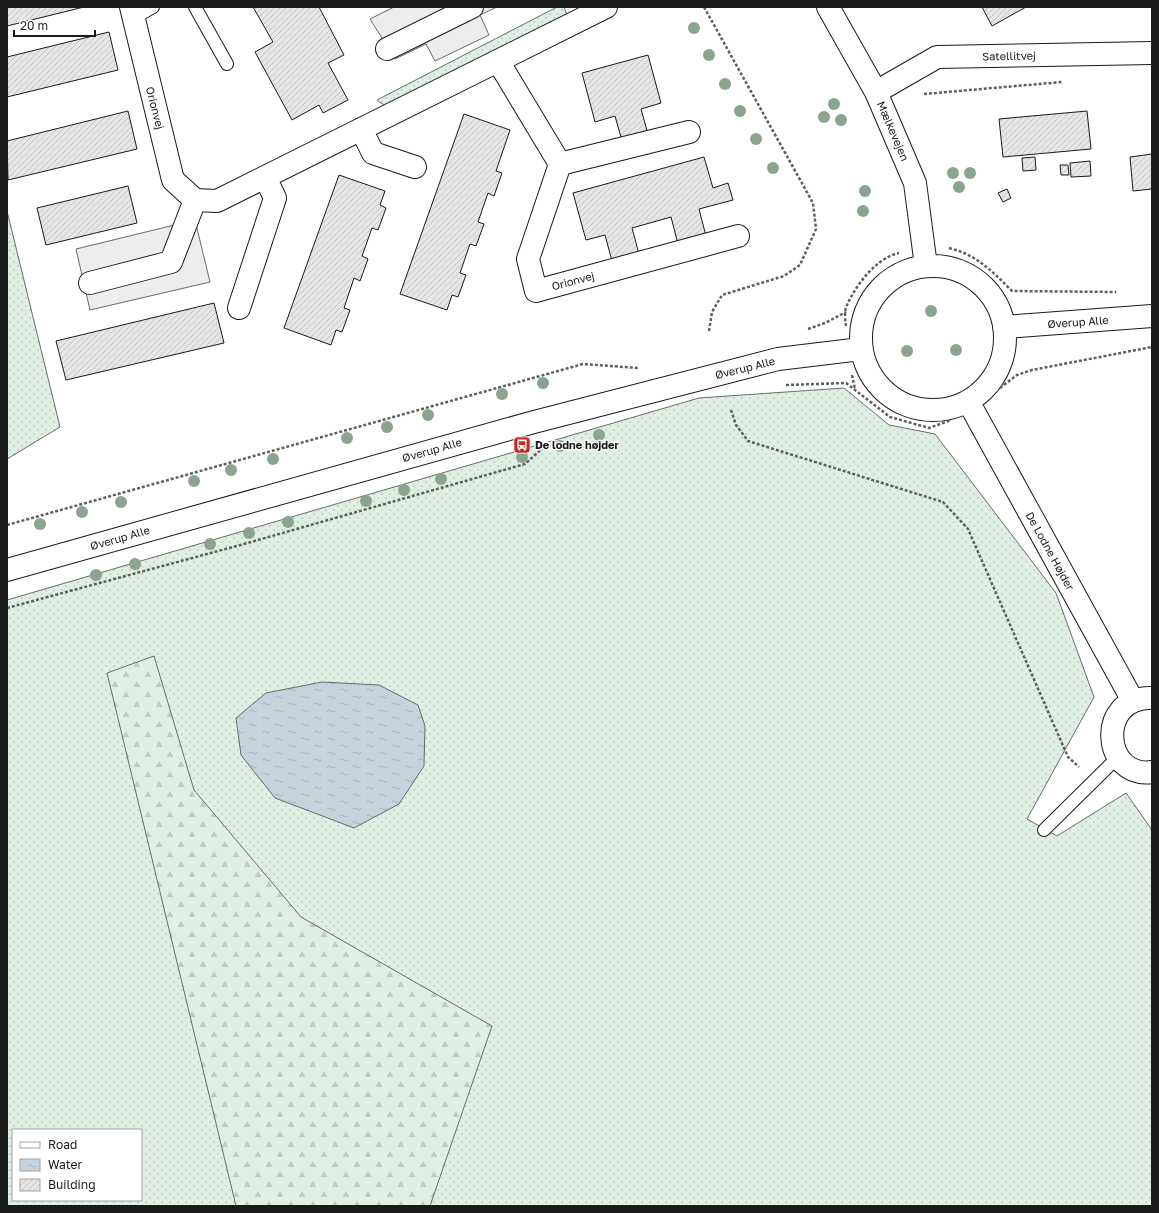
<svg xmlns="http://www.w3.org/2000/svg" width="1159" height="1213" viewBox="0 0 1159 1213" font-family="'Golos Text',sans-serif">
<defs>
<pattern id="grass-dots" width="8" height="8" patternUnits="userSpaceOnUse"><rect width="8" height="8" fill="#e0efe3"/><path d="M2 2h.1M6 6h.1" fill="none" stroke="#c0ccc2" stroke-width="1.8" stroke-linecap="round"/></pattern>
<pattern id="forest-firs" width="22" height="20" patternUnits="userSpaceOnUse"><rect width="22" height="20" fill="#e0efe3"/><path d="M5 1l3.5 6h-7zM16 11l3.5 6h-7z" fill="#c0ccc2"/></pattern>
<pattern id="water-ripples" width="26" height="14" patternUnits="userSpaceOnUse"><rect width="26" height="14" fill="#c6d2dc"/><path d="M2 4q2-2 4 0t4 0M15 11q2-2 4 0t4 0" fill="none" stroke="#aab4bc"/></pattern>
<pattern id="building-hatch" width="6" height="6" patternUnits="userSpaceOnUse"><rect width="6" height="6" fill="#e6e6e6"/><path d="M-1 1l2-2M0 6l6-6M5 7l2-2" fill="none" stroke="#c5c5c5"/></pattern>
</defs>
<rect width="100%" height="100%" fill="#fff"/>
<path fill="url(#grass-dots)" stroke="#6a6a6a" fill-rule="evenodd" d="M557,7H564L567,15L385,106L377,100Z
M7,211L60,427L7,459Z
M844,388L889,425L935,434L1056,593L1094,697L1027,819L1057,836L1126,793L1152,830V1206H7V600L699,398ZM13,1130H141V1200H13Z"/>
<path fill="url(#forest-firs)" stroke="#6a6a6a" d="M154,656L194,790L301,917L492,1026L430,1206H236L107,673Z"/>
<path fill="#ededed" stroke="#6a6a6a" d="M394,7H497L480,15L489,35L435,61L426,44L395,59L370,19Z
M195,220L210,282L90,310L76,249Z"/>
<path fill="url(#water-ripples)" stroke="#6a6a6a" d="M322,682L379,685L418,705L425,726L424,766L399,804L354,828L275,798L241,755L236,718L266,693Z"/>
<path fill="url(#building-hatch)" stroke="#1a1a1a" d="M7,7H84L7,26Z
M253,7H319L344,55L328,63L348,100L323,113L319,105L292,120L255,52L273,42Z
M982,7H1026L992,26Z
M109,32L118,70L7,97V57Z
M648,55L661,103L641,109L648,134L622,141L615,116L595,122L582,73Z
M128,111L137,149L8,180L7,141Z
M1087,111L1091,149L1003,157L999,119Z
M464,114L510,130L496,171L502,173L494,196L488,193L478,222L484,224L476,246L470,244L460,273L466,275L458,297L452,295L447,310L400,294Z
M1152,154V189L1133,191L1130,157Z
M704,157L713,188L728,183L733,200L699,209L706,236L678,244L671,217L632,228L639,254L612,261L605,235L586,240L573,193Z
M1035,157L1036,170L1023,171L1022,158Z
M1090,161L1091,176L1071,177L1070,163Z
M1060,165H1068L1069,175H1061Z
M339,175L385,191L380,205L386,208L378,230L372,228L362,256L368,259L360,281L354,278L344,308L350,310L342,332L336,330L331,345L284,328Z
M128,186L137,223L46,245L37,208Z
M1007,189L1011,198L1003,202L998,193Z
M214,303L224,343L66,380L56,341Z"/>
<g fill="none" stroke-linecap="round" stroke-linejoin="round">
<defs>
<path id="service" d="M195,7L227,64
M134,18L153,7
M1044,830L1118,757"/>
<path id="minor" d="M131,7L173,180L195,200L217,201L606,7
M387,49L472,7
M498,61L560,164L528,259L536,291L738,236
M876,92L937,57L1152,53
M361,129L373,153L415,167
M560,164L689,132
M90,283L171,262L195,200
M239,308L275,198L265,177"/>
<path id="tertiary" d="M828,7L876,92L915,183L926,266
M861 338a72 72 0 1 1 144 0a72 72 0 1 1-144 0Z
M1004,327L1152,316
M968,401L1133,701
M7,570L534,422L778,359L861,349
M1152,698C1096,696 1102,779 1152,772"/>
</defs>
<use href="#service" stroke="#1a1a1a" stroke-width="14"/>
<use href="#minor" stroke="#1a1a1a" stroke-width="24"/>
<use href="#tertiary" stroke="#1a1a1a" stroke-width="24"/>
<path stroke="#5f5f5f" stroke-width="2.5" stroke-dasharray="3 2" stroke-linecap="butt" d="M704,7L813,203L816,229L800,265L784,276L722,295L712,312L709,331
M924,94L1062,82
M949,248C977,255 992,271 1012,291L1116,292
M846,326C845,320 844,311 847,305C856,285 876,258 899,253
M808,329L825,323L846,312
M852,375L855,389
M786,385L846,383L890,417L929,428L951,420
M992,394L1017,375L1032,370L1152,347
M731,410L736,425L748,441L943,502L968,529L1068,757L1079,767
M7,525L583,364L638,368
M7,608L244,544L525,464L544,447"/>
<use href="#service" stroke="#fff" stroke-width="12"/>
<use href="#minor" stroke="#fff" stroke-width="22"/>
<use href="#tertiary" stroke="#fff" stroke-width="22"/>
</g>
<g fill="#8aa48f">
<circle cx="694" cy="28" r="6"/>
<circle cx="709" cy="55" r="6"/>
<circle cx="725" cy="84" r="6"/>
<circle cx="834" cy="104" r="6"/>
<circle cx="740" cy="111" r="6"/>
<circle cx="824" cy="117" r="6"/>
<circle cx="841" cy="120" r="6"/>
<circle cx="756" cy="139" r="6"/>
<circle cx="773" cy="168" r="6"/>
<circle cx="953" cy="173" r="6"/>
<circle cx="970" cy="173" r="6"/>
<circle cx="959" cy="187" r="6"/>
<circle cx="865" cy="191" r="6"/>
<circle cx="863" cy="211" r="6"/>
<circle cx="931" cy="311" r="6"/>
<circle cx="956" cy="350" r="6"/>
<circle cx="907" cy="351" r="6"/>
<circle cx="543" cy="383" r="6"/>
<circle cx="502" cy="394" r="6"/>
<circle cx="428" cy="415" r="6"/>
<circle cx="387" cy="427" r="6"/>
<circle cx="599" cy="435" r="6"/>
<circle cx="347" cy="438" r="6"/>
<circle cx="560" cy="446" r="6"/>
<circle cx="522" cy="457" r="6"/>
<circle cx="273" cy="459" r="6"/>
<circle cx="231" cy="470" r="6"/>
<circle cx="441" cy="479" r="6"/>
<circle cx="194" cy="481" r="6"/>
<circle cx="404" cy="490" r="6"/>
<circle cx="366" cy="501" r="6"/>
<circle cx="121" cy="502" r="6"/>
<circle cx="82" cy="512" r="6"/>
<circle cx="288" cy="522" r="6"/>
<circle cx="40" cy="524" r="6"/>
<circle cx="249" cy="533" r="6"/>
<circle cx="210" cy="544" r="6"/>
<circle cx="135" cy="564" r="6"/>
<circle cx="96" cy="575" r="6"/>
</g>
<defs>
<symbol id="bus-square" viewBox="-11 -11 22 22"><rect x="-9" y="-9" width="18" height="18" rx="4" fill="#c62828" stroke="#fff"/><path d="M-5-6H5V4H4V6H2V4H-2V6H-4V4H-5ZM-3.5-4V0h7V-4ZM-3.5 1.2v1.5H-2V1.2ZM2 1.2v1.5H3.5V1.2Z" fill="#fff"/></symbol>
</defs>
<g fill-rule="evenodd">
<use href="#bus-square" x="512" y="435" width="20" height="20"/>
</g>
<g text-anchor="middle" stroke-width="3" stroke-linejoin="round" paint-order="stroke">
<g font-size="11" fill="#1a1a1a" stroke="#fff">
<text transform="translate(1009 56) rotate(-1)" y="4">Satellitvej</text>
<text transform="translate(155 108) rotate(76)" y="4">Orionvej</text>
<text transform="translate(893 131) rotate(67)" y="4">Mælkevejen</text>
<text transform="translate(573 281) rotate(-15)" y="4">Orionvej</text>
<text transform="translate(1078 322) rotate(-4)" y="4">Øverup Alle</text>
<text transform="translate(745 368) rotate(-14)" y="4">Øverup Alle</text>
<text transform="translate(432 450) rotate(-16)" y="4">Øverup Alle</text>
<text transform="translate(120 538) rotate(-16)" y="4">Øverup Alle</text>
<text transform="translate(1050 551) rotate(61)" y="4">De Lodne Højder</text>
</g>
<g font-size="11" font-weight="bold" fill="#1a1a1a" stroke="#fff" text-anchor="start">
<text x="535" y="449">De lodne højder</text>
</g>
</g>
<rect width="1159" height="1213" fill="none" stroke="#1a1a1a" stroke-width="16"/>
<rect x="12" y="1129" width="130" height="72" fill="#ffffff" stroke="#a3a3a3"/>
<rect x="20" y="1142" width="20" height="6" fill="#ffffff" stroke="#a3a3a3"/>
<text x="48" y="1149" font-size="12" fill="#1a1a1a">Road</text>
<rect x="20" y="1159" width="20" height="12" fill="url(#water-ripples)" stroke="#a3a3a3"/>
<text x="48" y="1169" font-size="12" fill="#1a1a1a">Water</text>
<rect x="20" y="1179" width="20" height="12" fill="url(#building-hatch)" stroke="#a3a3a3"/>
<text x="48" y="1189" font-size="12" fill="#1a1a1a">Building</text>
<path d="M14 30v6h81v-6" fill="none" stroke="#1a1a1a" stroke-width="2"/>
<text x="20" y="30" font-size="12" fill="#1a1a1a" stroke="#ffffff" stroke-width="3" paint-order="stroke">20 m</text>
</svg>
